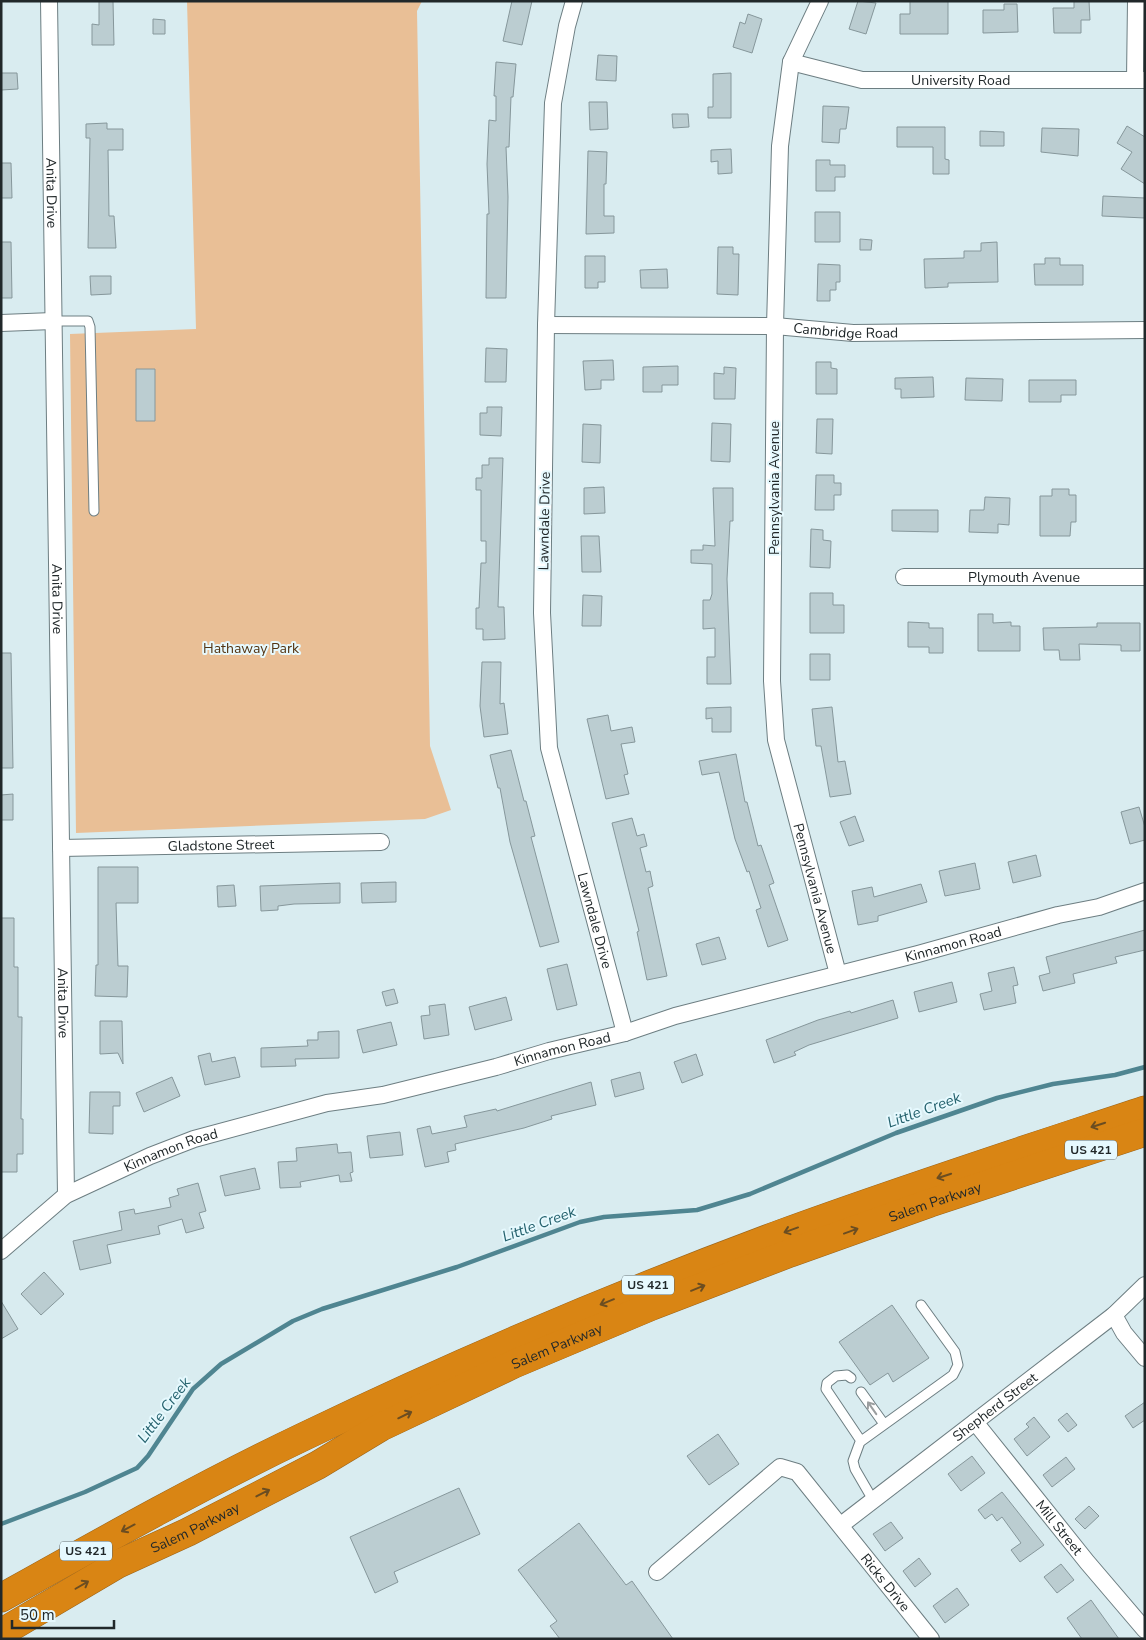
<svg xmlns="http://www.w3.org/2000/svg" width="1146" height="1640" viewBox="0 0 1146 1640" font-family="'Nunito Sans',sans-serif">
<rect width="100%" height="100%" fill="#d9ecf0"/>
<path fill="#e9bf96" d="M187,1H422L417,11L430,746L451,810L425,819L76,833L70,334L196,329Z"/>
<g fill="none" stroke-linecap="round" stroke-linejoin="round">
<path stroke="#4f8591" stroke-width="4.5" d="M1,1524L85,1492L137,1468L148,1456L193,1389L221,1364L293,1321L322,1309L457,1267L580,1222L604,1217L697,1210L750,1194L896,1133L997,1098L1053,1084L1115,1075L1145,1067"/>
</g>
<path fill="#bbcdd1" stroke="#86979b" d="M99,1H113L114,45H92V24L99,25Z
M512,1H532L522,45L503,41Z
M858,1L876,3L866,34L849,29Z
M910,1H948V34H900V14H910Z
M1074,1H1089L1090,20H1081V33H1054L1053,8H1074Z
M1004,4H1017L1018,32L983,33V10H1004Z
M748,14L762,19L752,53L733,47L740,22L745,24Z
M153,19L165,20V34H153Z
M598,55L617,56L616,81L596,80Z
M496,62L516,64L513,97H511L509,147H506L508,197L506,298H486L487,214H489L487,164L489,120L496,121V96H494Z
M1,73H17L18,89L1,90Z
M731,73V118H708V107H713V74Z
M589,102H607L608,129L590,130Z
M823,106L849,107L846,129H840L839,143L822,142Z
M672,114H688L689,127L673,128Z
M107,123V129H123V150H108L109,216H114L116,248H88L90,138H86V124Z
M1127,126L1145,137V184L1121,169L1132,152L1117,143Z
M897,127H945V159L949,160V174H933V147H897Z
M1042,128L1079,129L1078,156L1041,152Z
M980,131L1004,132V146H980Z
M731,149L732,173L718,174V161L711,162V150Z
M588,151L607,152L606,184H604V216H614V233L586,234Z
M816,160H830V165H845V177H835V191H816Z
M1,163H11L12,198H1Z
M1103,196L1145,198V218L1102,216Z
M815,212H840V242H815Z
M860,239L872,240L871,250H860Z
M1,242H11L12,298H1Z
M997,242L998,282L948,283V287L925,288L924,259L964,258V251H981V243Z
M718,247H733V254H739L738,295L717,294Z
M585,256H605V282H598V288H585Z
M1045,258H1060V265H1083V285H1035L1034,264H1045Z
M818,264L840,265V282H836V290H830V301H817Z
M667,269L668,288H641L640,270Z
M90,276H111V294L91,295Z
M486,348L507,349L506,382H485Z
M613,360L614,380H601V389L585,390L583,361Z
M816,362H831V368L837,369V394H816Z
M678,366V385H662V392H643V367Z
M724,367L736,368L735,399H714V373L724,374Z
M136,369H155V421H136Z
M933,377L934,397L901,398V389H895V378Z
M966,378L1003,379L1002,401L965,400Z
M1029,380H1076V395H1061V402H1029Z
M487,407H502L501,436L480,435V413H487Z
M817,419H833L832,454L816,453Z
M712,423L731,424L730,462L711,461Z
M583,424L601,425L600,463L582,462Z
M489,458H503L498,607H504L505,639L483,640V629H476V608H479L481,563H486V541H481V490H476V478H482V465H489Z
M816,475H834V483H841V495H834V510H815Z
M604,487L605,513L584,514V488Z
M713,488H733V521H730L727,579L731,684H707V657H715V628L703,629V600H710L712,594V564L691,563V550H703V545L715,546Z
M1052,489H1069V495H1076V522H1071L1070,536H1040V496H1052Z
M985,497L1010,498L1009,525L998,524V533L969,532L970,510H984Z
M892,510H938V532L892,531Z
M811,529L823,530V540L831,541L830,568L810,567Z
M581,536H599L601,572H582Z
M810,593H833V605H844V633H810Z
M583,595L602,596L601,626H582Z
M978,614H993V623L1011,622V626H1020V651H978Z
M908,622L929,623V628H943V653H929V647H908Z
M1097,623H1140V651H1121V645L1079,644L1080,660H1060L1059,650H1044L1043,628L1097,627Z
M1,653H11L13,768H1Z
M810,654H830V680H810Z
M482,662H501L500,704L504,703L508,734L484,737L480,706Z
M731,707V732H712V718L706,719V708Z
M832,707L838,762L845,761L851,794L830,797L821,746H816L812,709Z
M608,715L611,731L632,727L635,742L621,744L628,774L624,775L629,794L606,799L587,719Z
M511,750L524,801H526L535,836L531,837L559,942L540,947L510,842L500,788H498L490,755Z
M736,754L745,802H747L758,846L761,845L774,883L769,885L788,940L768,947L756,910L761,908L749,871L747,872L735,839L719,772L702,775L699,761Z
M13,794V820H1V795Z
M1139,807L1145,827V840L1130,844L1121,812Z
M855,816L864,841L849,846L840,822Z
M632,818L637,836L644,834L647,846L640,848L646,872L650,871L653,886L648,888L667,976L647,980L637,932L639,931L612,823Z
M1036,855L1041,876L1013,883L1008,862Z
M975,863L980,889L945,896L939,871Z
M98,867H138V903H116L118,966H128L127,997L95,996L96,965H98Z
M396,882V902L362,903L361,883Z
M340,883V903L294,904L278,906V910L261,911L260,886Z
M921,884L927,902L878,916V921L858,925L852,891L872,887L874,897Z
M234,885L236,906L218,907L217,886Z
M1,918H14V967H18V1017H22L21,1119H23V1154H17V1172H1Z
M1145,930V950L1115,957L1117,963L1073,974L1075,983L1043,991L1039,976L1050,973L1046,957Z
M719,937L726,959L702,965L696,944Z
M567,964L577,1005L557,1010L547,969Z
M1014,967L1018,985L1013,986L1016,1003L984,1010L980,994L992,991L988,973Z
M952,982L957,1002L919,1012L914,992Z
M394,989L398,1003L386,1006L382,992Z
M506,997L512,1020L475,1030L469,1007Z
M893,1000L898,1018L809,1045L794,1052L796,1055L774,1063L766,1040L818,1020L850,1011L851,1013Z
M445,1004L449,1035L424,1039L421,1016L430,1015L429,1006Z
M100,1021H122L123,1064L118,1053L100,1054Z
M391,1022L397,1045L363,1053L357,1030Z
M339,1031V1058L295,1059L296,1066L261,1067V1048L308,1046L307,1040H318V1032Z
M210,1053L212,1062L235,1057L240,1077L205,1085L198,1056Z
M696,1054L703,1075L682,1083L674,1062Z
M640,1072L644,1089L615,1097L611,1080Z
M172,1077L180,1096L144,1112L136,1093Z
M591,1082L596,1105L551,1116L552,1119L524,1128L455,1144L456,1150L447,1152L449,1162L425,1167L417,1129L430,1126L432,1134L467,1127L464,1116L496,1109L497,1111Z
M90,1092H120V1106H113V1134L89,1133Z
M400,1132L403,1155L370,1158L367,1136Z
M337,1144L338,1153L351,1152L353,1172L350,1173L352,1181L340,1182L339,1175L300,1182L301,1187L280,1188L278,1162L297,1161L296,1148Z
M255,1168L260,1189L225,1196L220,1176Z
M198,1183L206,1211L199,1213L204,1228L186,1233L182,1219L158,1226L160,1234L107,1245L111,1263L80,1270L73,1241L122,1230L119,1212L134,1209L135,1214L171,1207L169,1198L179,1195L177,1189Z
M44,1272L64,1294L41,1315L21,1294Z
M1,1301L18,1329L1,1339Z
M892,1305L929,1358L893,1382L888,1373L870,1385L839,1342Z
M1145,1402V1420L1133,1428L1125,1416Z
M1067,1413L1077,1425L1068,1432L1058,1420Z
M1034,1417L1050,1437L1027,1456L1014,1439L1029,1427L1026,1424Z
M718,1434L739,1464L709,1485L687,1456Z
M972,1456L985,1473L961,1491L948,1474Z
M1066,1457L1075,1469L1052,1487L1043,1475Z
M459,1488L480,1534L394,1572L398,1582L375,1593L350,1537Z
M1002,1492L1044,1545L1020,1562L1011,1550L1021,1543L1002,1517L997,1521L992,1514L985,1519L978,1510Z
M1089,1506L1099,1516L1085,1529L1075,1519Z
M891,1522L903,1538L885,1551L873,1534Z
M579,1523L626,1585L632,1581L673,1639H560L550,1626L557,1621L518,1570Z
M919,1558L931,1574L915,1587L903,1571Z
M1061,1564L1074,1580L1057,1593L1044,1577Z
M957,1588L969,1605L945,1623L933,1606Z
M1091,1600L1119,1639H1082L1067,1618Z"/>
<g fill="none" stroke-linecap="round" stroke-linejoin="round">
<defs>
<path id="lane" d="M53,321H88L90,327L94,511
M851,1378L847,1375L836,1376L827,1383L826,1389L861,1441
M861,1392L884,1424
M873,1500L855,1469L853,1461L860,1442L953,1375L958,1365L955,1352L921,1305"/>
<g id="street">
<path id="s1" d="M49,1L66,1195"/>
<path id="s2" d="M574,1L567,26L553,103L546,325L542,613L549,748L625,1033"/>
<path id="s3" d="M820,1L791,62L780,146L775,326L772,681L776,740L838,974"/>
<path id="s4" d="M791,62L862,80H1145"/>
<path d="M1135,79L1136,1"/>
<path d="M1,323L53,321"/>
<path id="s5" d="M546,325L775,326L853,333L1145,330"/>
<path id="s6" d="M904,577H1145"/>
<path id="s7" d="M61,848L381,842"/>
<path id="s8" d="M1,1251L66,1195L150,1156L194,1139L327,1103L383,1095L496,1067L549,1051L625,1033L675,1016L918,954L1058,915L1099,907L1145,891"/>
<path d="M1114,1315L1124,1333L1145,1358"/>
<path id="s9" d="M975,1422L1087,1562L1145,1630"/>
<path id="s10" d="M841,1525L1114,1315L1145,1285"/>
<path id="s11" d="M657,1572L780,1467L797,1472L931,1639"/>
</g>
<g id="highway">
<path d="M1,1598C101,1542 202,1485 305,1436C461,1361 621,1293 783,1233C903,1189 1024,1150 1145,1110"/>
<path id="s12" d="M1,1633L118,1564L188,1532L318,1465L381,1427L514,1364L652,1306L790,1253L930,1203L1145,1132"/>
</g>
</defs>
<use href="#lane" stroke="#6d7e82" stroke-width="11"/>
<use href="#street" stroke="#6d7e82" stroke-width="18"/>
<use href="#highway" stroke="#99641c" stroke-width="29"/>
<use href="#lane" stroke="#fff" stroke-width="9"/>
<use href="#street" stroke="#fff" stroke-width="16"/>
<use href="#highway" stroke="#d98514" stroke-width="28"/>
</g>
<defs><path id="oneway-shaft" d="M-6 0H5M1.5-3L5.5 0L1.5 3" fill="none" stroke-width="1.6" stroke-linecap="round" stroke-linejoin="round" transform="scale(1.25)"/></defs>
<g stroke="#6b4d21">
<use href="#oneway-shaft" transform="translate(1098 1125) rotate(162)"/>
<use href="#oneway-shaft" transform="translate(944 1176) rotate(162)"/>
<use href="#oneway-shaft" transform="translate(791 1230) rotate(160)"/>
<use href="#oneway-shaft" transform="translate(851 1231) rotate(-20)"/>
<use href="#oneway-shaft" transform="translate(698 1288) rotate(-22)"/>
<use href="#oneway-shaft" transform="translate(607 1302) rotate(158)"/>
<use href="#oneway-shaft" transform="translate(405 1415) rotate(-26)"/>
<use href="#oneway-shaft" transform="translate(263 1493) rotate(-27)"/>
<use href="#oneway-shaft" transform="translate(128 1528) rotate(152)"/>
<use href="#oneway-shaft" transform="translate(82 1585) rotate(-30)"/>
</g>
<use stroke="#9b9e9f" href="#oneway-shaft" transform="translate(872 1408) rotate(-125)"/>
<g text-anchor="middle" stroke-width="4" stroke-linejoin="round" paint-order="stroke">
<g fill="#e6f9fe" stroke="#5c676a" stroke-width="1">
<rect x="1065" y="1140.5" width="52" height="19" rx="4"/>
<rect x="622" y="1275.5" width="52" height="19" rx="4"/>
<rect x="60" y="1541.5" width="52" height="19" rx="4"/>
</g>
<g font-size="12" font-weight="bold" fill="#21282a">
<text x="1091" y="1154">US 421</text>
<text x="648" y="1289">US 421</text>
<text x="86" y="1555">US 421</text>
</g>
<g font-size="14" fill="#21282a" stroke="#e6f9fe">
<text dy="5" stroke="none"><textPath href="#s4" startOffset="172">University Road</textPath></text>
<text dy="5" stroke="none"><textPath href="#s1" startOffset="192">Anita Drive</textPath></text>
<text dy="5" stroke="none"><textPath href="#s5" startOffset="300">Cambridge Road</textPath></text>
<text transform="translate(774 488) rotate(-90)" y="5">Pennsylvania Avenue</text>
<text transform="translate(544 521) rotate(-89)" y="5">Lawndale Drive</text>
<text dy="5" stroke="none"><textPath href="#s6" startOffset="120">Plymouth Avenue</textPath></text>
<text dy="5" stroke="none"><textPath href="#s1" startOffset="598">Anita Drive</textPath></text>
<text dy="5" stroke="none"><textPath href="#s7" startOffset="160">Gladstone Street</textPath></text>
<text dy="5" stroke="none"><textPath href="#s3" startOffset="900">Pennsylvania Avenue</textPath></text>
<text dy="5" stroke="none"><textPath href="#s2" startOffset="928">Lawndale Drive</textPath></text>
<text dy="5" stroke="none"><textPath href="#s8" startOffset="1010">Kinnamon Road</textPath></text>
<text dy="5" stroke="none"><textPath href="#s1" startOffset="1002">Anita Drive</textPath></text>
<text dy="5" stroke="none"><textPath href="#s8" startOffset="605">Kinnamon Road</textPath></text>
<text dy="5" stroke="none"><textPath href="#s8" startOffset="200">Kinnamon Road</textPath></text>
<text dy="5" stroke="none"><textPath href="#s12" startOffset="1031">Salem Parkway</textPath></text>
<text dy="5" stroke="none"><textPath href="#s12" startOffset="626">Salem Parkway</textPath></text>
<text dy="5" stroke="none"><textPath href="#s10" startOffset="194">Shepherd Street</textPath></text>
<text dy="5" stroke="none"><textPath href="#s9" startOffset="135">Mill Street</textPath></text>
<text dy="5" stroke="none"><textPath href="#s12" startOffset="221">Salem Parkway</textPath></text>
<text dy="5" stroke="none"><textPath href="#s11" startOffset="321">Ricks Drive</textPath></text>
</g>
<g font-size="14" fill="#533412" stroke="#e6f9fe">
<text x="251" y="653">Hathaway Park</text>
</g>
<g font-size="15" font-style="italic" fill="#24616d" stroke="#e6f9fe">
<text transform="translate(924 1110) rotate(-20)" y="5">Little Creek</text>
<text transform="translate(539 1224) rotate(-20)" y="5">Little Creek</text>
<text transform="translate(164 1410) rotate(-53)" y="5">Little Creek</text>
</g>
</g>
<rect width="1146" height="1640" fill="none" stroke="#21282a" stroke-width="5"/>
<path d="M12 1620v8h102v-8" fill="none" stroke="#21282a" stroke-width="2.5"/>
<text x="20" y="1620" font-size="15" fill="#21282a" stroke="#e6f9fe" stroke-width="4" paint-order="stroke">50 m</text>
</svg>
